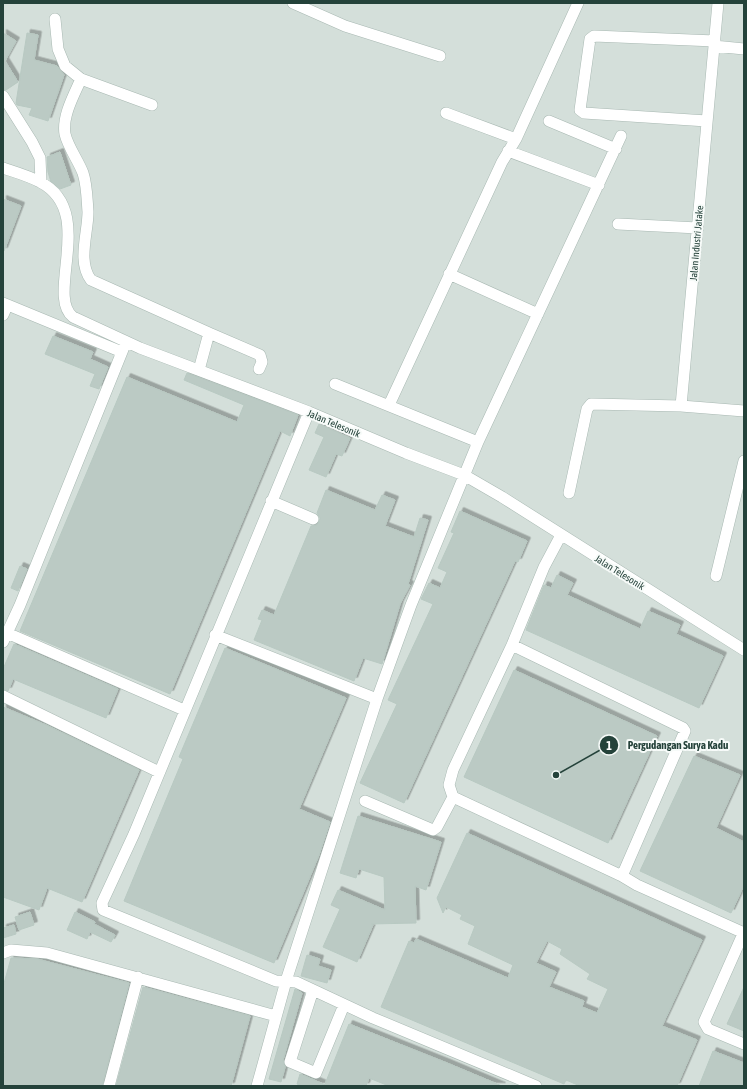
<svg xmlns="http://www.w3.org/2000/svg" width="747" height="1089" viewBox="0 0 747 1089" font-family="'Asap Condensed',sans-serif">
<defs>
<filter id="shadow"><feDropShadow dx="3.5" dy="-3.5" stdDeviation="0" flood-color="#0004"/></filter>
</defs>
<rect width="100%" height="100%" fill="#e6efeb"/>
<path fill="#d4dfda" d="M3,3H744V1086H3Z"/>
<path fill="#bbcac4" stroke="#b8c9c2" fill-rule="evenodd" filter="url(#shadow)" d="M3,33L16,41L5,61L18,82L6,90L3,89Z
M27,33L38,35L34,60L57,66L64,75L48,121L29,115L32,108L17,105L16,103Z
M60,152L71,185L60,189L51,182L48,172L47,157Z
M3,199L21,206L4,251H3Z
M53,336L93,352L90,359L108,367L99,389L90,386L95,374L45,354Z
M187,373L298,415L290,436L280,431L170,694L20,631L127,377L237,422L244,405L184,380Z
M319,424L350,438L342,456L336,454L326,477L309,470L324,437L315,433Z
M326,490L375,510L382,495L395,500L385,526L414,537L420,518L428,520L408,584L410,585L400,604L382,664L363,658L354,681L254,640L262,620L258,619L262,610L274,615L311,526L317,525L319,522L320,518L317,513Z
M460,511L527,541L518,562L515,561L404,803L360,783L397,704L388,700L433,604L421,599L429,583L440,588L447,572L438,568L454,533L451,532Z
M20,566L27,569L18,591L11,588Z
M557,575L573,583L567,595L640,629L648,611L680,625L676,634L723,656L699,708L526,630L544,585L551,588Z
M14,644L118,689L106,718L13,679L8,691L3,689V669Z
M225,648L346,698L299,809L330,822L319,855L274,963L124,901L183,759L179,757Z
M514,670L657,736L608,843L464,777Z
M3,707L46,725L139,770L82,902L47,888L39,910L3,897Z
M694,756L740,775L716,828L744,842V885L731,913L640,871Z
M358,816L441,842L426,890L415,886L416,923L371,924L373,925L357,962L323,947L340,909L331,905L338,890L385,910L384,877L359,869L356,878L340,873Z
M467,833L702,940L662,1026L697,1040L677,1086H580L566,1080L564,1084L381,1007L409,941L414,943L416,939L508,978L513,965L468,944L475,926L460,919L462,915L446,907L443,913L437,898ZM547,941L562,949L560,954L590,974L587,979L608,989L597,1013L582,1007L584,1001L549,987L556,972L536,963Z
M30,912L34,925L19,930L15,917Z
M75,912L95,922L94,924L115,935L111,942L90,932L87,939L67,930Z
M14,925L16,934L3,938V928Z
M307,955L320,959L318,966L331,970L327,983L301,976Z
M11,958L37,959L129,983L102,1086H3V1060L5,1052L3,1051V987Z
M143,987L250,1016L231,1086H116Z
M744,987V1031L727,1024Z
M295,989L302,993L283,1060L285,1067L281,1082L269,1079Z
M349,1024L447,1063L502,1086H389L369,1078L366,1086H330L325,1084Z
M713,1051L744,1063V1086H699Z
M300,1074L328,1086H302L297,1084Z"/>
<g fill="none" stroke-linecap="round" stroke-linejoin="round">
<defs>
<path id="minor" d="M293,3L345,26L440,56
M718,3L681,406L744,411
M55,19L58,49L65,66L81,79C74,95 62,116 65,134C68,147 78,160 83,173C87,185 87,199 88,212C88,233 77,262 91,280L209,333L199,370
M714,46L744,49
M81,79L152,105
M3,96L32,142L40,158L41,182
M549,121L616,149
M707,121L584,113L580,110L590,39L594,36L715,41
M516,139L578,3
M508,151L599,185
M3,168C15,172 29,176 40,182C97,211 45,295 73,317L140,348L309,412L406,453L464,475L502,497L744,650
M618,224L698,228
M449,274L538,314
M3,303L122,352
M3,315L7,306
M209,333L260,355L262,362L259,369
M335,384L478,442
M389,405L502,162L516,139L446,113
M309,412L134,834L102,903L103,910L276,981L296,982L373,1018L536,1086
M569,493L587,409L591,404L681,406
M271,501L313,519
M561,535L544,567L512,645L453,770L449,785L453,797L622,876L637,885L744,933
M716,576L744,461
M7,633L184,710
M215,635L377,699
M3,642L20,605L126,342
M512,645L683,728L685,731L622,876
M3,696L159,772
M365,801L433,830L437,827L453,797
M743,934L704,1022L708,1029L744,1044
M3,953L11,950L47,953L276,1016
M313,990L290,1062L316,1073L344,1005
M109,1086L138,977
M257,1086L286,981L377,699L411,605L478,442L621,136"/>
</defs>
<use href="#minor" stroke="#a8b8b2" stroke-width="12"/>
<use href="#minor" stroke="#fff" stroke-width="11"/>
</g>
<g text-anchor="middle" stroke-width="4" stroke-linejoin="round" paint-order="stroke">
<g font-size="10" fill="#24423a" stroke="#f7fbf9">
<text transform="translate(696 243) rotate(-85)" y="4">Jalan Industri Jatake</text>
<text transform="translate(334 423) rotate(23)" y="4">Jalan Telesonik</text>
<text transform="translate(620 572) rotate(32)" y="4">Jalan Telesonik</text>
</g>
</g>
<path fill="none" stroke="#24423a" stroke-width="1.5" d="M556 775L609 745"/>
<g fill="#24423a" stroke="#f7fbf9" stroke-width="1.5">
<circle cx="556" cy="775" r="4"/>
<circle cx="609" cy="745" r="10"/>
</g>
<g font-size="12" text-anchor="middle" font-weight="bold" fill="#fff">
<text x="609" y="750">1</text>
</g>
<g font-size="11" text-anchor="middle" font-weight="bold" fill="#24423a" stroke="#f7fbf9" stroke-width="4" stroke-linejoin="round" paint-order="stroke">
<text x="678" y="749">Pergudangan Surya Kadu</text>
</g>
<rect width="747" height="1089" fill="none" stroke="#24423a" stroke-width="8"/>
</svg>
